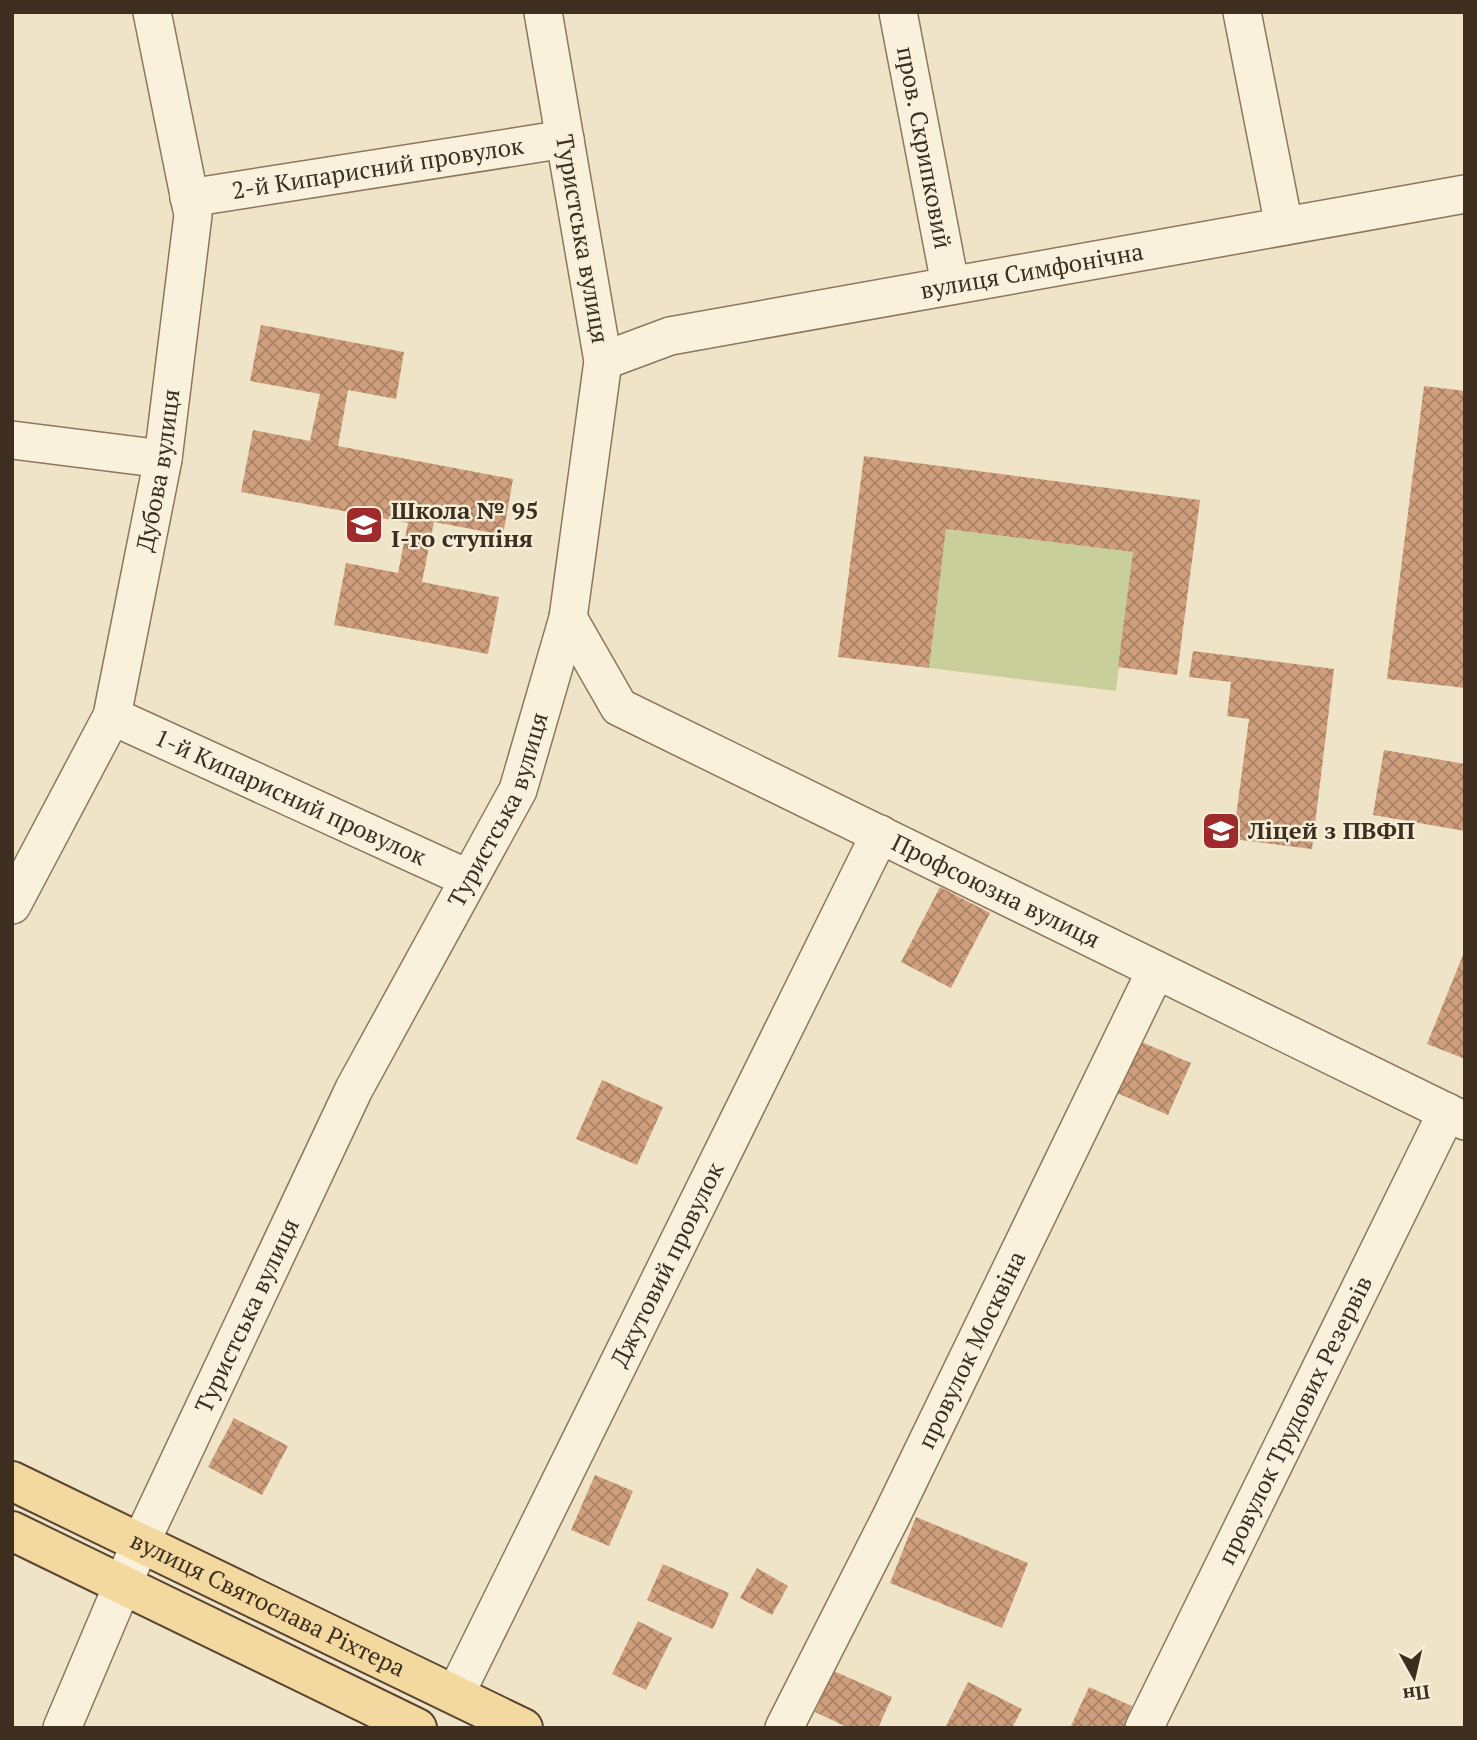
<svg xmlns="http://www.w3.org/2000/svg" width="1477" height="1740" viewBox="0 0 1477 1740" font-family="'PT Serif',serif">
<defs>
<pattern id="building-cross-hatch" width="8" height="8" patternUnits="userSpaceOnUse" patternTransform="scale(1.75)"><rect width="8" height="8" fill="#cf9f7d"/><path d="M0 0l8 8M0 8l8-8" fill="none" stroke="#a98266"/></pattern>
</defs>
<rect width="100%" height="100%" fill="#f0e4c8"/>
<path fill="#c9cf9b" d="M946,529L1133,552L1116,691L929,668Z"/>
<path fill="url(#building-cross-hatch)" d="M261,325L404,352L396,399L348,390L338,446L513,479L503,535L434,522L422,582L499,597L488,654L334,625L346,563L398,573L408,523L241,492L253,430L310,441L320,394L250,381Z
M1424,386L1465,391V688L1387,679Z
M864,456L1200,500L1177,675L1118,667L1133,552L946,529L929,668L838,657Z
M1193,651L1334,669L1312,849L1233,839L1249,719L1227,716L1231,682L1189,677Z
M1384,750L1465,764V831L1373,815Z
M940,887L990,913L951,988L901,962Z
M1465,950V1059L1427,1044Z
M1139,1041L1191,1063L1168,1115L1117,1093Z
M602,1080L663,1107L637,1165L576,1139Z
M234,1418L288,1446L262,1495L208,1467Z
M595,1475L633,1491L609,1546L571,1530Z
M916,1517L1028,1563L1002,1628L890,1583Z
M663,1564L729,1593L713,1629L647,1600Z
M757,1568L788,1586L772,1615L740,1598Z
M638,1621L672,1638L646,1690L612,1674Z
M834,1671L892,1697L878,1728H849L815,1712Z
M968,1682L1022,1709L1012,1728H945Z
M1089,1687L1132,1706L1123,1728H1070Z"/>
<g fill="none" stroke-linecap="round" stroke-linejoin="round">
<defs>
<g id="minor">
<path id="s1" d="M898,12L950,284"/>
<path d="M1242,12L1284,226"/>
<path id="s2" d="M189,198L565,139"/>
<path id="s3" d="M603,361L670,336L1465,194"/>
<path d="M12,440L163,459"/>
<path id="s4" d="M568,618L619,707L1465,1121"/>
<path id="s5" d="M112,716L469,879"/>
<path id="s6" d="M12,905L112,716L163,459L193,215L152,12"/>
<path id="s7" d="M455,1695L880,834"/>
<path id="s8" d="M62,1728L140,1544L354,1089L518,790L568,618L603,361L543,12"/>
<path id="s9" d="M784,1728L891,1517L1156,970"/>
<path id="s10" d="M1144,1728L1447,1112"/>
</g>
<g id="major">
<path id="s11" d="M12,1481L523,1728"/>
<path d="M12,1531L417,1728"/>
</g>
</defs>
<use href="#minor" stroke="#8d765c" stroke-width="40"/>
<use href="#major" stroke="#5b4430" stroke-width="42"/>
<use href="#minor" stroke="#faf1dc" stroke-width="37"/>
<use href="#major" stroke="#f3d9a0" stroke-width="38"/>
</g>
<defs>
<symbol id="school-square" viewBox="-11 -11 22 22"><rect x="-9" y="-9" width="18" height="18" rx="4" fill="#9e2a2b" stroke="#f7eed8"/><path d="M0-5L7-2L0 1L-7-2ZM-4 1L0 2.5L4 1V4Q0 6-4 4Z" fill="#fff"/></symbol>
</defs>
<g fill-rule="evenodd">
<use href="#school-square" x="342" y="503" width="44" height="44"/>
<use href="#school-square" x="1199" y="809" width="44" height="44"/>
</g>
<g text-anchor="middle" stroke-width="5" stroke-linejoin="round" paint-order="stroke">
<g font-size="24" fill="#3d2e20" stroke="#f7eed8">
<text dy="8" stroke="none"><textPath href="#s1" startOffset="138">пров. Скрипковий</textPath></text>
<text dy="8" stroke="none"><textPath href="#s2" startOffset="191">2-й Кипарисний провулок</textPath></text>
<text transform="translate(582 239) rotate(80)" y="8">Туристська вулиця</text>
<text dy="8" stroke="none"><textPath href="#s3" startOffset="439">вулиця Симфонічна</textPath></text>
<text dy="8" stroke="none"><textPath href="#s6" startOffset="464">Дубова вулиця</textPath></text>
<text dy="8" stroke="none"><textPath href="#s5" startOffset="196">1-й Кипарисний провулок</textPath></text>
<text dy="8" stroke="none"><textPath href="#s8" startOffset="1018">Туристська вулиця</textPath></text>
<text dy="8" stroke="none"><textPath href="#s4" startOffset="522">Профсоюзна вулиця</textPath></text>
<text dy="8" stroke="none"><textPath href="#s7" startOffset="480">Джутовий провулок</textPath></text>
<text dy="8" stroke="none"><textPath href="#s8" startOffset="452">Туристська вулиця</textPath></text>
<text dy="8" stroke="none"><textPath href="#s9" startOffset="422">провулок Москвіна</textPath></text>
<text dy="8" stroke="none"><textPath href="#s10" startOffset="343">провулок Трудових Резервів</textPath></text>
<text dy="8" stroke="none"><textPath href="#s11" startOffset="284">вулиця Святослава Ріхтера</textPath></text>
</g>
<g font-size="24" font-weight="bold" fill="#3d2e20" stroke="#f7eed8" text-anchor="start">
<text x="391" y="519">Школа № 95<tspan x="391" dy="28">І-го ступіня</tspan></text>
<text x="1248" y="839">Ліцей з ПВФП</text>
</g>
</g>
<rect width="1477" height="1740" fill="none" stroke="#3d2e20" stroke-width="28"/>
<g transform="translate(1414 1677) rotate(172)" stroke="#f7eed8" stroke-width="5" paint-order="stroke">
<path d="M0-5L12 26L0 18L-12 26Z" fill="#3d2e20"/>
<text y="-10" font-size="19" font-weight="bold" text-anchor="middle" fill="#3d2e20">Пн</text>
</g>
</svg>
